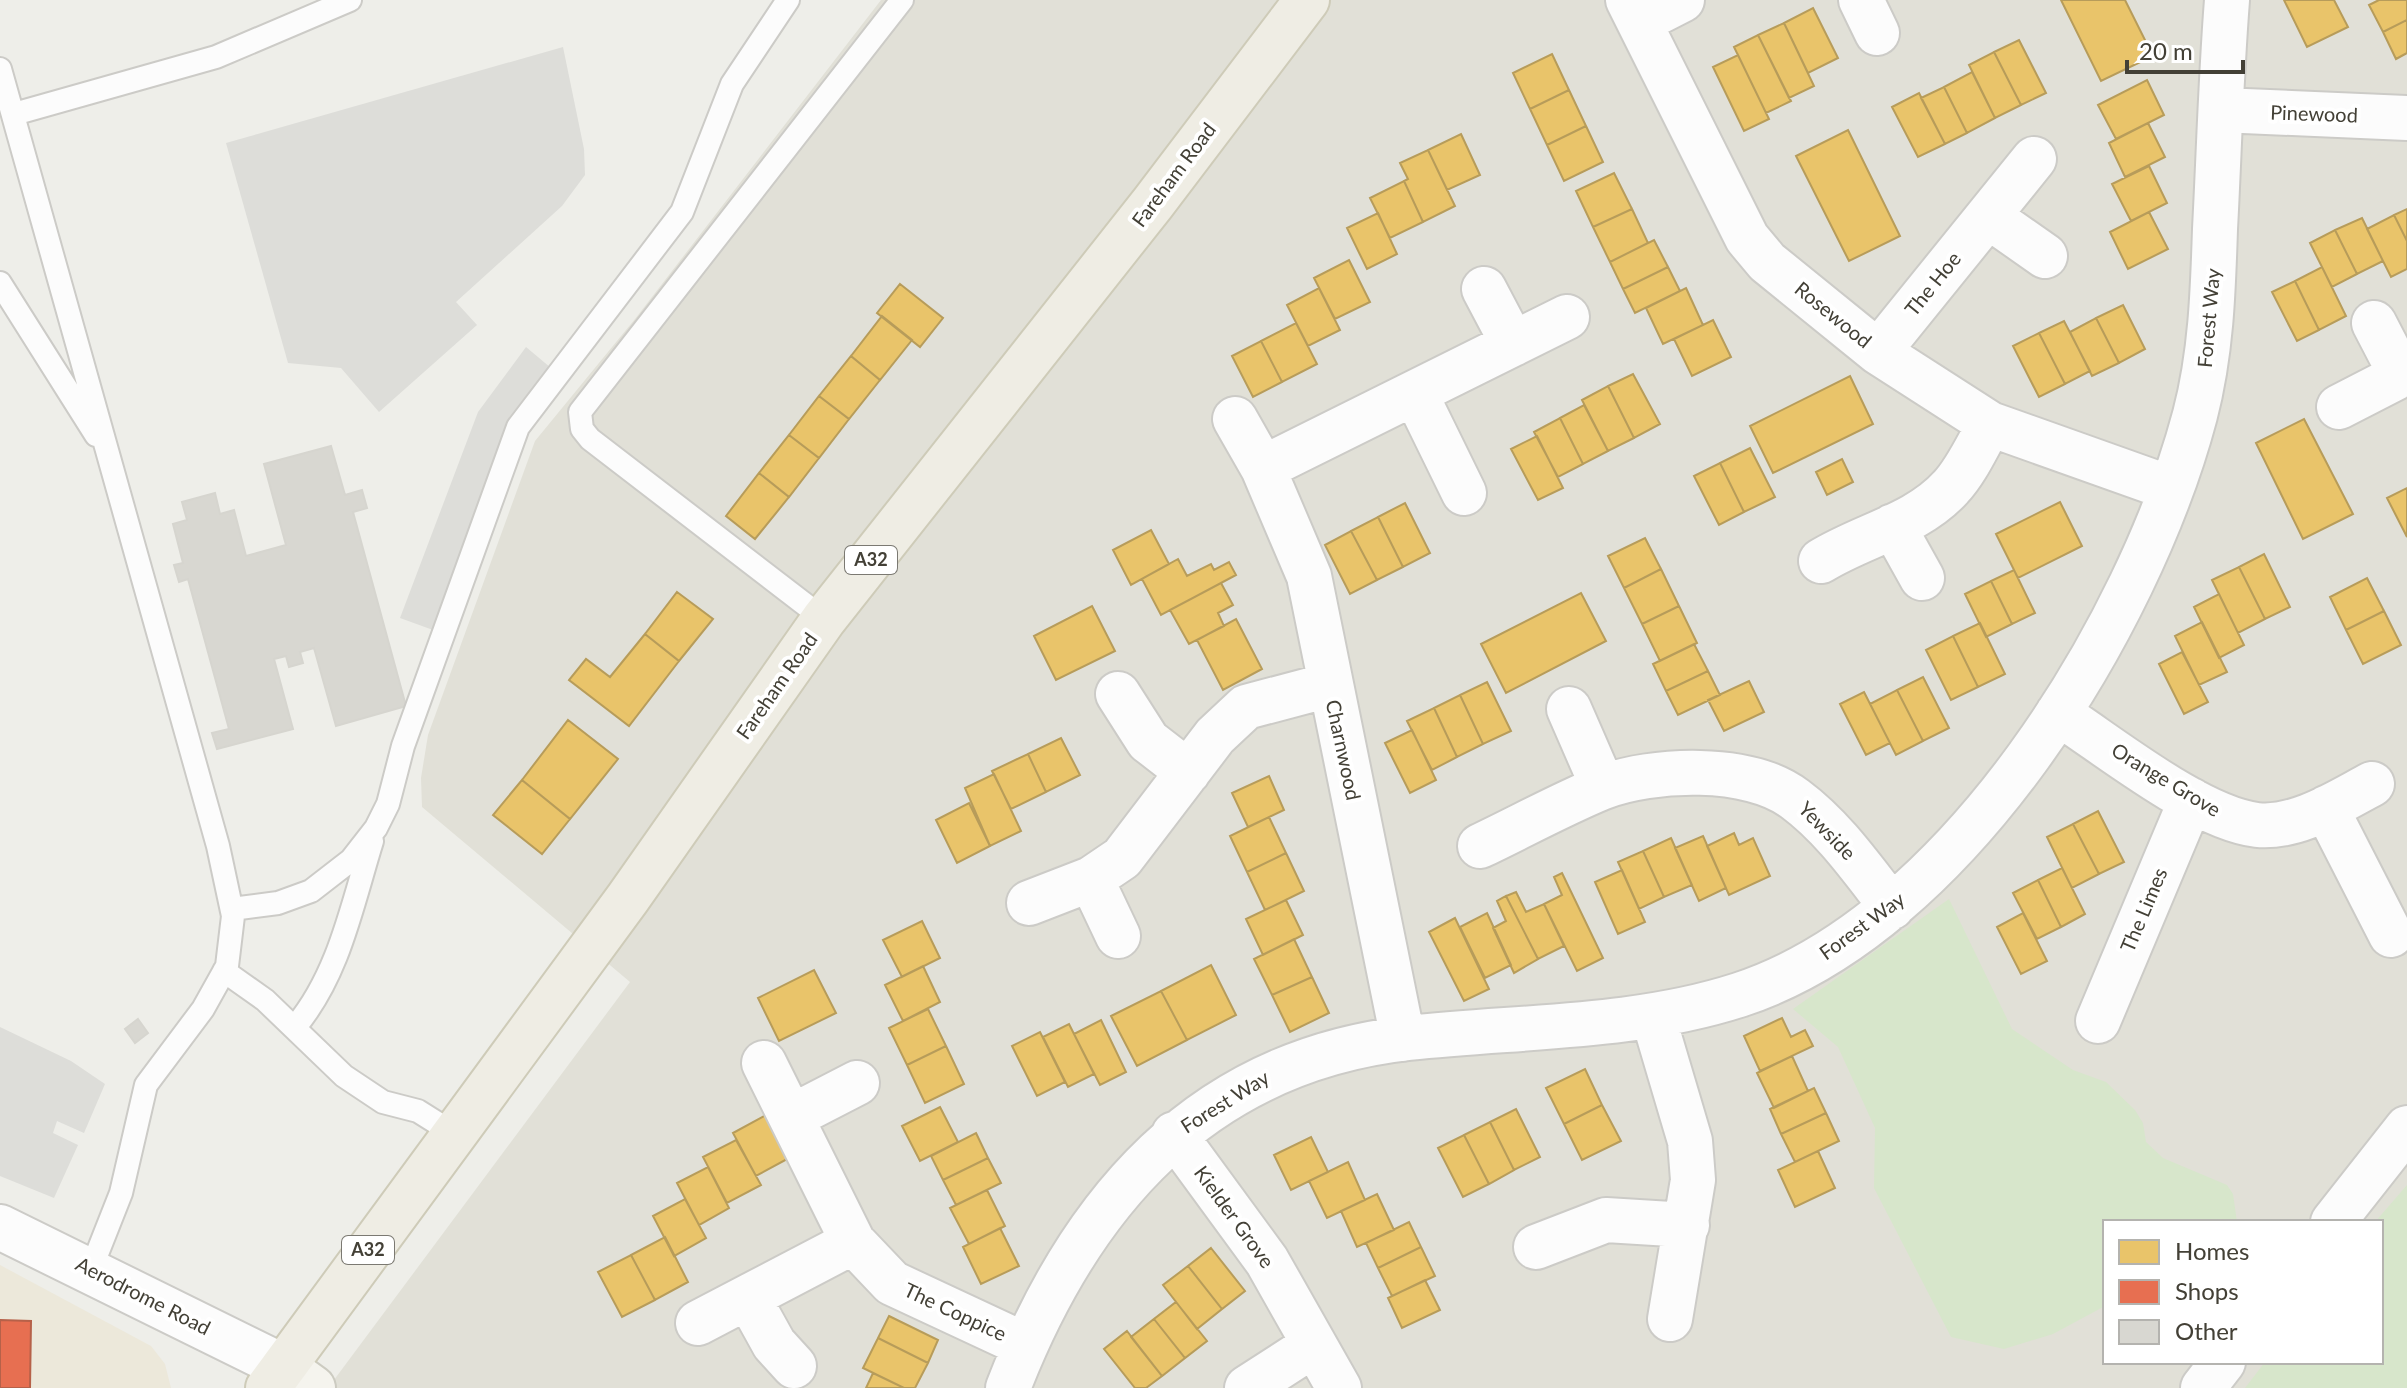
<svg xmlns="http://www.w3.org/2000/svg" width="2407" height="1388" viewBox="0 0 2407 1388" font-family="Lato,sans-serif">
<rect width="100%" height="100%" fill="#eeeee9"/>
<path fill="#e1e0d7" fill-rule="evenodd" d="M881,0H2407V1388H328L630,982L422,807L421,778L428,735L535,441L635,319ZM2105,1222H2381V1362H2105Z"/>
<path fill="#ece8da" d="M0,1265L151,1346L165,1364L171,1388H0Z"/>
<path fill="#d7e6cb" d="M1949,899L2012,1029L2073,1070L2106,1082L2135,1110L2143,1123L2146,1142L2163,1158L2227,1185L2233,1194L2237,1222H2105V1306L2053,1334L2004,1349L1951,1337L1874,1188L1875,1128L1838,1047L1793,1009Z
M2407,1185V1388H2245L2265,1362H2381V1222H2375Z"/>
<path fill="#ddddd9" d="M563,47L584,149L585,175L562,206L456,302L477,325L379,412L341,368L288,363L226,143Z
M526,347L557,373L530,407L444,634L400,618L478,412Z
M0,1027L71,1061L105,1084L84,1133L57,1121L53,1133L78,1145L54,1198L0,1176Z"/>
<path fill="#e9c46a" stroke="#b79c5a" stroke-width="2" d="M2061,0H2125L2153,56L2101,81Z
M2284,0H2334L2348,27L2307,47Z
M2379,0H2407V20L2383,32L2369,5Z
M1813,8L1838,58L1808,73L1784,23Z
M2407,20V53L2396,59L2383,32Z
M1784,23L1814,86L1789,98L1758,35Z
M1758,35L1791,101L1766,113L1734,47Z
M2019,40L2046,93L2021,105L1994,52Z
M1994,52L2021,105L1995,118L1969,65Z
M1552,54L1569,90L1530,109L1513,73Z
M1738,55L1769,119L1744,131L1713,67Z
M1972,72L1995,118L1967,133L1944,87Z
M2147,80L2164,115L2116,139L2098,105Z
M1944,87L1967,133L1945,144L1921,98Z
M1569,90L1586,126L1547,145L1530,109Z
M1919,93L1945,144L1918,157L1892,107Z
M2148,123L2165,157L2125,177L2109,143Z
M1586,126L1603,162L1564,181L1547,145Z
M1848,130L1900,236L1849,261L1796,156Z
M1461,134L1480,175L1447,190L1428,150Z
M1428,150L1455,206L1423,222L1404,181L1408,179L1400,163Z
M2149,166L2167,203L2131,221L2112,184Z
M1614,173L1632,209L1593,227L1576,191Z
M1404,181L1423,222L1390,238L1370,198Z
M1632,209L1648,243L1610,262L1593,227Z
M2407,209V241L2394,215Z
M2149,212L2168,249L2128,269L2110,232Z
M1378,213L1397,254L1367,269L1347,228Z
M2394,215L2407,241V269L2391,277L2367,229Z
M2362,218L2383,261L2357,274L2335,230Z
M2335,230L2357,274L2332,287L2310,243Z
M1654,240L1668,267L1623,289L1610,262Z
M1349,260L1370,302L1335,319L1314,278Z
M1668,267L1680,291L1635,313L1623,289Z
M2322,267L2346,316L2319,330L2295,281Z
M2295,281L2319,330L2297,341L2272,292Z
M900,284L943,318L920,347L877,313Z
M1319,288L1340,330L1308,346L1287,305Z
M1686,288L1703,325L1663,344L1646,308Z
M2123,305L2145,349L2119,363L2096,318Z
M882,316L912,340L880,380L851,356Z
M2096,318L2119,363L2092,376L2070,332Z
M1713,320L1731,357L1692,376L1674,339Z
M2064,321L2090,371L2065,384L2039,333Z
M1296,323L1317,364L1282,382L1261,341Z
M2039,333L2065,384L2039,397L2013,346Z
M1261,341L1282,382L1253,397L1232,356Z
M851,356L880,380L849,419L819,396Z
M1633,374L1660,424L1634,438L1608,386Z
M1850,376L1873,424L1773,473L1750,426Z
M1608,386L1634,438L1608,451L1582,400Z
M819,396L849,419L819,458L789,435Z
M1584,405L1608,451L1583,464L1560,418Z
M1560,418L1583,464L1558,477L1534,432Z
M2304,419L2353,514L2303,539L2256,443Z
M789,435L819,458L789,497L759,473Z
M1537,436L1563,488L1538,500L1511,449Z
M1750,448L1775,497L1744,512L1720,463Z
M1842,459L1853,482L1827,495L1816,472Z
M1720,463L1744,512L1719,525L1694,476Z
M759,473L789,497L755,539L726,516Z
M2407,488V537L2387,498Z
M2060,502L2082,546L2018,578L1996,534Z
M1405,503L1430,553L1403,567L1378,517Z
M1378,517L1403,567L1377,580L1351,531Z
M1151,530L1169,564L1131,585L1113,550Z
M1351,531L1377,580L1350,594L1325,545Z
M1645,538L1661,569L1624,588L1608,556Z
M2264,554L2290,607L2265,619L2239,567Z
M1178,559L1187,576L1211,564L1214,570L1229,562L1236,575L1161,615L1142,579Z
M2239,567L2265,619L2238,633L2212,580Z
M1661,569L1679,606L1642,624L1624,588Z
M2014,570L2035,613L2012,624L1991,581Z
M2367,578L2384,611L2346,630L2330,597Z
M1991,581L2012,624L1986,637L1965,594Z
M1221,583L1233,605L1218,613L1224,626L1189,644L1170,610Z
M677,592L713,619L679,661L645,634Z
M1581,593L1606,641L1506,693L1481,644Z
M2219,594L2244,645L2219,658L2194,607Z
M1092,606L1115,651L1056,680L1034,636Z
M1679,606L1697,643L1660,661L1642,624Z
M2384,611L2401,645L2363,664L2346,630Z
M1236,619L1262,669L1223,690L1197,640Z
M2202,622L2227,672L2199,685L2175,636Z
M1980,623L2005,674L1978,687L1953,636Z
M645,634L679,661L629,726L569,680L586,659L610,677Z
M1953,636L1978,687L1951,700L1926,650Z
M1694,644L1708,671L1666,691L1653,664Z
M2182,652L2208,702L2184,714L2159,664Z
M1708,671L1720,695L1678,715L1666,691Z
M1923,677L1949,728L1923,741L1897,690Z
M1749,681L1764,712L1724,731L1708,700Z
M1487,682L1511,731L1483,744L1460,695Z
M1897,690L1923,741L1896,755L1870,704Z
M1864,692L1890,743L1866,755L1840,704Z
M1460,695L1483,744L1457,757L1434,708Z
M1434,708L1457,757L1432,770L1407,721Z
M568,720L618,759L570,819L522,780Z
M1412,730L1436,780L1410,793L1385,743Z
M1061,738L1080,775L1046,792L1028,754Z
M1028,754L1046,792L1011,809L992,771Z
M994,774L1021,831L990,846L965,788Z
M1269,776L1284,810L1248,827L1232,793Z
M522,780L570,819L542,854L493,815Z
M969,803L990,846L957,863L936,820Z
M2098,811L2124,862L2099,874L2073,824Z
M1269,817L1286,853L1247,872L1230,836Z
M2073,824L2099,874L2072,888L2047,837Z
M1734,833L1739,845L1753,838L1770,876L1729,895L1707,846Z
M1703,836L1726,888L1699,901L1675,848Z
M1671,838L1692,885L1664,897L1643,851Z
M1643,851L1664,897L1639,909L1618,862Z
M1286,853L1304,891L1265,910L1247,872Z
M2062,868L2085,914L2061,927L2038,880Z
M1622,870L1645,922L1618,934L1595,882Z
M1562,873L1603,958L1577,971L1544,904L1562,895L1554,877Z
M2038,880L2061,927L2037,939L2013,893Z
M1516,892L1526,912L1544,904L1564,946L1538,959L1506,896Z
M1506,896L1538,959L1514,973L1493,928L1506,921L1497,901Z
M1286,900L1303,935L1263,955L1246,919Z
M1487,913L1511,965L1485,978L1460,927Z
M2023,913L2047,961L2021,974L1997,927Z
M1455,918L1489,989L1464,1001L1429,932Z
M922,921L940,958L902,977L883,940Z
M1294,939L1312,977L1272,995L1254,959Z
M1211,965L1236,1015L1187,1040L1161,991Z
M923,966L940,1002L903,1021L885,985Z
M814,970L836,1013L779,1041L758,998Z
M1312,977L1329,1013L1290,1032L1272,995Z
M1161,991L1187,1040L1137,1066L1111,1016Z
M928,1009L946,1046L907,1065L889,1028Z
M1782,1018L1791,1037L1805,1030L1813,1046L1760,1071L1744,1036Z
M1101,1020L1126,1072L1100,1085L1074,1034Z
M1069,1024L1094,1074L1068,1087L1043,1037Z
M1040,1032L1065,1082L1037,1096L1012,1046Z
M946,1046L964,1084L925,1103L907,1065Z
M1792,1056L1808,1091L1774,1108L1757,1073Z
M1585,1069L1602,1105L1564,1124L1546,1088Z
M1814,1088L1826,1113L1781,1134L1770,1109Z
M1602,1105L1621,1141L1582,1160L1564,1124Z
M940,1107L958,1142L920,1161L902,1126Z
M1516,1109L1540,1157L1514,1170L1490,1122Z
M1826,1113L1839,1141L1795,1162L1781,1134Z
M766,1115L789,1158L756,1176L733,1133Z
M1490,1122L1514,1170L1489,1184L1464,1135Z
M976,1133L988,1158L943,1180L931,1156Z
M1464,1135L1489,1184L1463,1197L1438,1148Z
M1311,1137L1328,1172L1291,1190L1274,1155Z
M736,1140L761,1185L727,1203L703,1157Z
M1818,1151L1835,1188L1795,1207L1778,1170Z
M988,1158L1001,1183L956,1205L943,1180Z
M1348,1162L1365,1200L1327,1218L1309,1181Z
M708,1167L729,1208L699,1225L677,1183Z
M987,1190L1005,1226L969,1244L950,1208Z
M1377,1194L1394,1230L1357,1247L1341,1211Z
M685,1199L706,1238L674,1256L653,1216Z
M1409,1222L1421,1247L1378,1268L1366,1243Z
M1000,1228L1019,1266L981,1284L963,1247Z
M665,1237L688,1282L655,1300L631,1255Z
M1421,1247L1435,1276L1392,1296L1378,1268Z
M1211,1248L1245,1291L1222,1309L1188,1266Z
M631,1255L655,1300L622,1317L598,1272Z
M1188,1266L1222,1309L1197,1329L1163,1285Z
M1425,1280L1440,1310L1402,1328L1388,1298Z
M1176,1302L1207,1341L1185,1358L1154,1319Z
M889,1316L938,1340L928,1363L878,1338Z
M1154,1319L1185,1358L1162,1376L1131,1337Z
M1127,1331L1162,1376L1146,1388H1135L1104,1349Z
M878,1338L928,1363L915,1388H904L863,1368Z
M873,1373L904,1388H866Z"/>
<path fill="#e76f51" stroke="#b66149" stroke-width="2" d="M0,1320L31,1321L30,1388H0Z"/>
<path fill="#d8d7d1" stroke="#d6d5cf" stroke-width="2" d="M331,446L345,495L362,490L367,508L353,512L406,706L336,726L314,648L300,652L303,663L289,667L286,656L274,659L293,729L217,749L212,733L229,729L188,579L179,582L174,565L183,563L173,524L187,520L182,502L215,493L220,514L234,510L246,556L286,545L264,464Z
M138,1019L148,1033L135,1043L125,1029Z"/>
<g fill="none" stroke-linecap="round" stroke-linejoin="round">
<defs>
<path id="lane" d="M0,69L218,846L233,916L227,966L203,1009L146,1085L121,1193L91,1269
M14,114L216,57L350,0
M0,283L96,435
M824,619L590,439L582,429L580,412L902,0
M232,909L278,903L311,891L351,860L376,828L388,804L403,746L518,427L682,212L732,84L788,0
M224,971L265,1000L344,1076L383,1102L418,1111L453,1133
M295,1027C339,975 352,905 372,841"/>
<path id="street" d="M1628,0L1747,238L1767,262L1878,352L1990,424L2170,488
M1861,0L1877,33
M1639,22L1682,0
M2221,110L2407,118
M1988,216L2045,256
M1484,289L1513,344
M2374,323L2401,375
M1878,352L2034,159
M1415,393L1464,493
M2339,407L2407,372
M1235,419L1263,468L1309,576L1403,1039
M1263,468L1567,317
M1893,526L1922,578
M1821,561C1863,535 1917,525 1951,487C1967,470 1978,444 1990,424
M1118,694L1148,741L1188,772
M1569,709L1603,787
M2058,713C2109,746 2198,818 2257,825C2297,829 2338,802 2372,784
M2326,808L2391,935
M1480,846C1520,827 1560,805 1601,788C1652,768 1749,764 1795,799C1834,828 1862,869 1892,907
M1091,879L1118,936
M1029,903L1091,879L1122,858L1215,736L1246,707L1329,685
M1653,1016L1690,1141L1693,1180L1670,1319
M2098,1021L2191,800
M764,1063L853,1242L892,1283L1025,1345
M793,1116L857,1083
M1174,1134L1267,1261L1339,1388
M2333,1222L2407,1128
M0,1227L284,1367
M1536,1247L1606,1220L1687,1225
M748,1297L774,1344L794,1366
M698,1323L853,1242
M1008,1388C1080,1202 1202,1061 1409,1038C1518,1026 1634,1029 1739,995C1957,924 2139,626 2195,415C2211,354 2213,293 2215,229C2219,153 2221,76 2227,0
M1247,1388L1312,1346
M2203,1388L2223,1362"/>
<path id="secondary" d="M284,1367L313,1388"/>
<path id="primary" d="M268,1388L628,898L824,619L1153,203L1307,0"/>
</defs>
<use href="#lane" stroke="#cccbc7" stroke-width="26"/>
<use href="#street" stroke="#cccbc7" stroke-width="48"/>
<use href="#secondary" stroke="#cccbc1" stroke-width="48"/>
<use href="#primary" stroke="#cecbb8" stroke-width="48"/>
<use href="#lane" stroke="#fcfcfc" stroke-width="22"/>
<use href="#street" stroke="#fcfcfc" stroke-width="44"/>
<use href="#secondary" stroke="#f5f4ee" stroke-width="44"/>
<use href="#primary" stroke="#efede4" stroke-width="44"/>
</g>
<g text-anchor="middle" stroke-width="8" stroke-linejoin="round" paint-order="stroke">
<g fill="#fff" stroke="#7b7972" stroke-width="2">
<rect x="845" y="546" width="52" height="28" rx="6"/>
<rect x="342" y="1236" width="52" height="28" rx="6"/>
</g>
<g font-size="18" font-weight="bold" fill="#434036">
<text x="871" y="566">A32</text>
<text x="368" y="1256">A32</text>
</g>
<g font-size="20" fill="#434036" stroke="#fff">
<text transform="translate(2314 114) rotate(2)" y="7">Pinewood</text>
<text transform="translate(1174 175) rotate(-53)" y="7">Fareham Road</text>
<text transform="translate(1933 284) rotate(-51)" y="7">The Hoe</text>
<text transform="translate(1833 315) rotate(39)" y="7">Rosewood</text>
<text transform="translate(2209 318) rotate(-85)" y="7">Forest Way</text>
<text transform="translate(777 686) rotate(-55)" y="7">Fareham Road</text>
<text transform="translate(1343 750) rotate(78)" y="7">Charnwood</text>
<text transform="translate(2166 780) rotate(31)" y="7">Orange Grove</text>
<text transform="translate(1827 831) rotate(46)" y="7">Yewside</text>
<text transform="translate(2144 910) rotate(-67)" y="7">The Limes</text>
<text transform="translate(1862 926) rotate(-36)" y="7">Forest Way</text>
<text transform="translate(1225 1102) rotate(-32)" y="7">Forest Way</text>
<text transform="translate(1234 1217) rotate(54)" y="7">Kielder Grove</text>
<text transform="translate(143 1296) rotate(27)" y="7">Aerodrome Road</text>
<text transform="translate(955 1312) rotate(25)" y="7">The Coppice</text>
</g>
</g>
<rect x="2103" y="1220" width="280" height="144" fill="#ffffff" stroke="#b4b3af" stroke-width="2"/>
<rect x="2119" y="1240" width="40" height="24" fill="#e9c46a" stroke="#b4b3af" stroke-width="2"/>
<text x="2175" y="1260" font-size="24" fill="#434036">Homes</text>
<rect x="2119" y="1280" width="40" height="24" fill="#e76f51" stroke="#b4b3af" stroke-width="2"/>
<text x="2175" y="1300" font-size="24" fill="#434036">Shops</text>
<rect x="2119" y="1320" width="40" height="24" fill="#d8d7d1" stroke="#b4b3af" stroke-width="2"/>
<text x="2175" y="1340" font-size="24" fill="#434036">Other</text>
<path d="M2127 60v12h116v-12" fill="none" stroke="#434036" stroke-width="4"/>
<text x="2139" y="60" font-size="24" fill="#434036" stroke="#ffffff" stroke-width="6" paint-order="stroke">20 m</text>
</svg>
